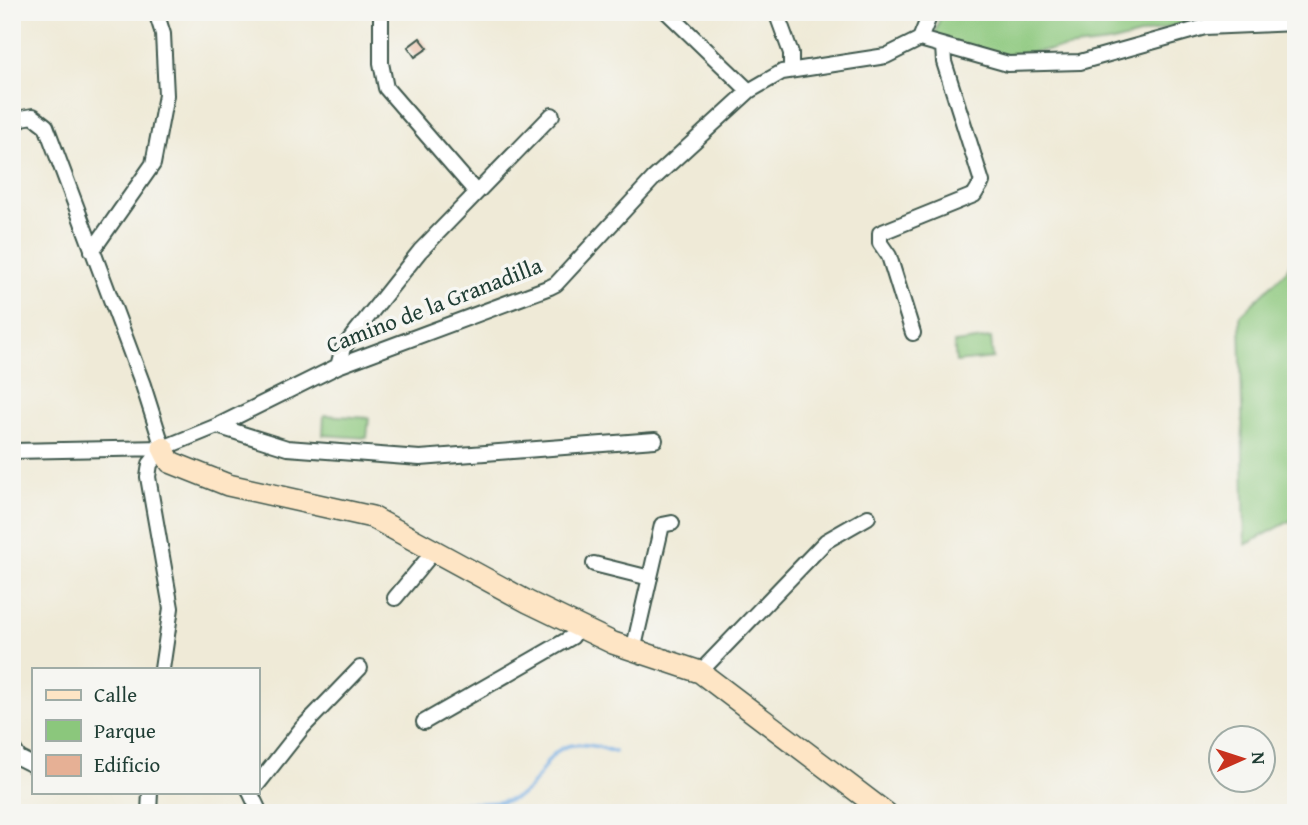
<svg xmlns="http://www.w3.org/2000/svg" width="1308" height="825" viewBox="0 0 1308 825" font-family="'Gentium Book Plus',serif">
<rect width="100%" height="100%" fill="#f6f6f2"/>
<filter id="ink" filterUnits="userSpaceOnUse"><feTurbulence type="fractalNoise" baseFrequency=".0143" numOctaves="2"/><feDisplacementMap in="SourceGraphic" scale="14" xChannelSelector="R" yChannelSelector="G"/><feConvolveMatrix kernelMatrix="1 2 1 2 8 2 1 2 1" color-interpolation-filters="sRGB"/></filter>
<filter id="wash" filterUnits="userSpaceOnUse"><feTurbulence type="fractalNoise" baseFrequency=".00686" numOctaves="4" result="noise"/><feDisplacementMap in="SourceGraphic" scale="28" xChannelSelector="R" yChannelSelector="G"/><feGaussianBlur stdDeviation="1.57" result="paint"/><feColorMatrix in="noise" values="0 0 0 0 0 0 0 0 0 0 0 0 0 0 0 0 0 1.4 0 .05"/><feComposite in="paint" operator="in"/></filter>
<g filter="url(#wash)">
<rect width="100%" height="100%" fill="#efead7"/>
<path fill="#8bc77c" stroke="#558258" stroke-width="2" d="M941,12H1266L1204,18L1109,43L1005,55L934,39Z
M1296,252V518L1245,545L1240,316L1287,270Z
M991,338L993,358L956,362L954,343Z
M324,415L369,418L367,438L323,435Z"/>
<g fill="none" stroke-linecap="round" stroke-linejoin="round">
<path stroke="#72ace2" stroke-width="3.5" d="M427,813C452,796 483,808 510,800C555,786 534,723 615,752"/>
</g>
<g id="blocks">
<path fill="#e6b095" d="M420,38L428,48L415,57L408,47Z"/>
</g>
</g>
<g filter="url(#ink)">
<use href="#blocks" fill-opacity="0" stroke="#3e574c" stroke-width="2"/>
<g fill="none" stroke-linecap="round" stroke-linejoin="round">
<defs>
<path id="street" d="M381,12V63L386,88L476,192
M667,12L749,91
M776,12L791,53V70
M920,39L931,12
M12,127L22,118L33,116L46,126L143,385L163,448L150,464L148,477L171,608L162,669
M92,251L153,164L166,95L163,34L156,12
M913,333L889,256L880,243V233L974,195L982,182L944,62L943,46
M338,366L343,348L420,251L552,115
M217,426L287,448L420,458L655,440
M12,451L163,448L217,426L338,366L550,287L556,284L653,179L749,91L782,72L886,56L920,39L1008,64L1080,62L1205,27L1296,23
M594,564L650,578
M395,598L434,551
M633,651L662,525L672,523
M700,672L826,541L868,517
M424,722L572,637L579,627
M12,747L19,758L33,765
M257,785L302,728L360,668
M250,792L260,813
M149,813L150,792"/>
<path id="secondary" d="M163,448L170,462L228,485L372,517L528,602L613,643L700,672L886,813"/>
</defs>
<use href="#street" stroke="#3e574c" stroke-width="18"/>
<use href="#secondary" stroke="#3e574c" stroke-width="24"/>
<use href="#street" stroke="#fff" stroke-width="14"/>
<use href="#secondary" stroke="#fee5c5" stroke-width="21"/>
</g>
</g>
<g text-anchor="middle" stroke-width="7" stroke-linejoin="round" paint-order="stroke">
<g font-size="23" fill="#1f3d34" stroke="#f6f6f2">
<text transform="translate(434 305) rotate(-21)" y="8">Camino de la Granadilla</text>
</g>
</g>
<rect width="1308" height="825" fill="none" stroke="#f6f6f2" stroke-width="42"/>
<rect x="32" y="668" width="228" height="126" fill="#f6f6f2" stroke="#a0aca6" stroke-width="2"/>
<rect x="46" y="690" width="35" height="10" fill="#fee5c5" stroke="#a0aca6" stroke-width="2"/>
<text x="94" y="702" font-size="21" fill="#1f3d34">Calle</text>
<rect x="46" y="720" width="35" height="21" fill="#8bc77c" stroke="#a0aca6" stroke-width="2"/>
<text x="94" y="738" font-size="21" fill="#1f3d34">Parque</text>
<rect x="46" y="755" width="35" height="21" fill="#e6b095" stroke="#a0aca6" stroke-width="2"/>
<text x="94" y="772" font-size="21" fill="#1f3d34">Edificio</text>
<g transform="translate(1242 759) rotate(87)"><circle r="33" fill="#f6f6f2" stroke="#a0aca6" stroke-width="2"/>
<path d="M0-5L12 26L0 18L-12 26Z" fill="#c8321e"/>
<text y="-10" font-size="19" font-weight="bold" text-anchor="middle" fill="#1f3d34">N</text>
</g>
</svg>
